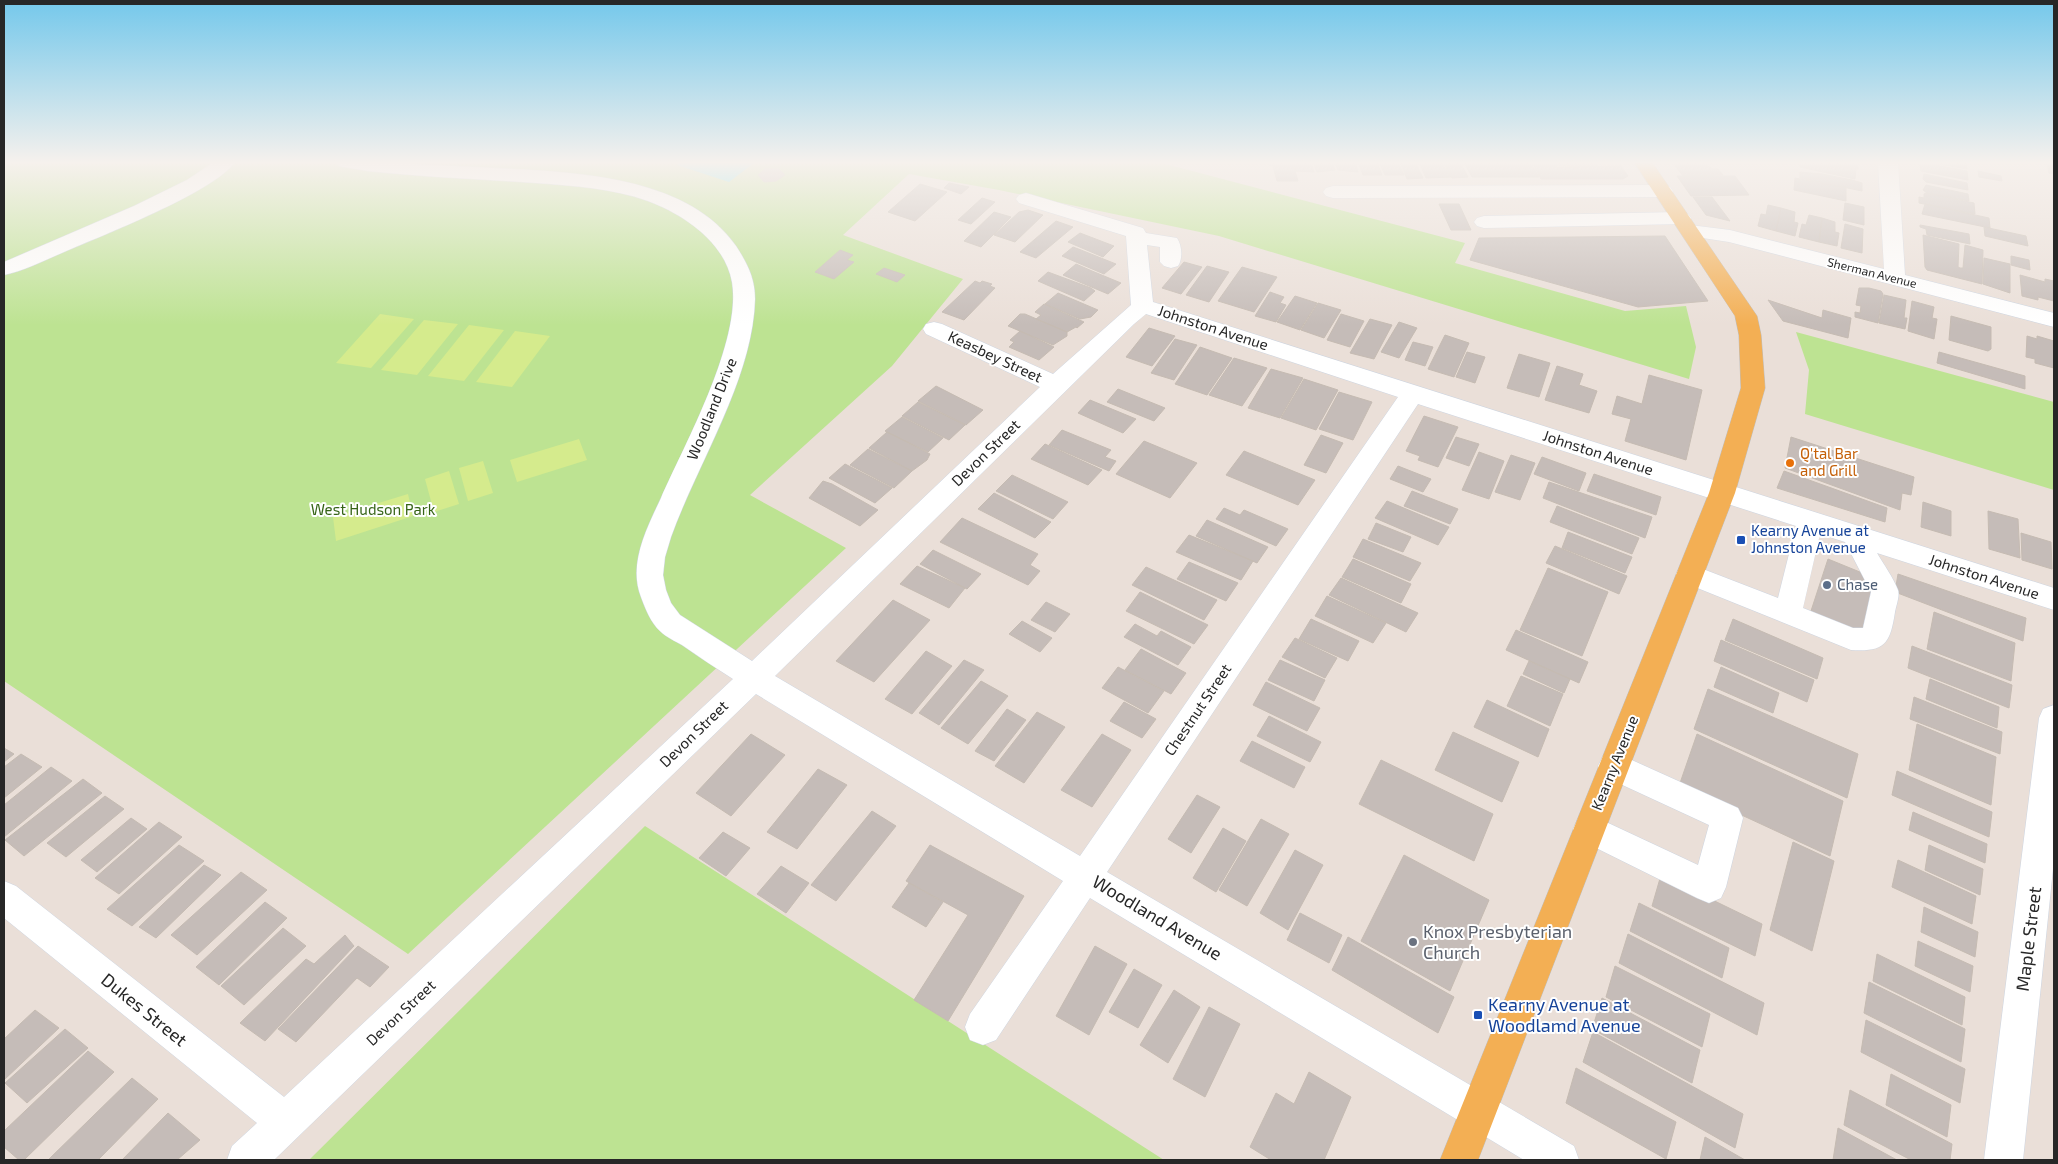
<svg xmlns="http://www.w3.org/2000/svg" width="2058" height="1164" viewBox="0 0 2058 1164" font-family="'Exo 2',sans-serif">
<rect width="100%" height="100%" fill="#eadfd8"/>
<path fill="#bde392" d="M4,162H1158L1465,243L1455,263L1625,311L1686,306L1696,347L1689,379L1219,236L999,190L909,174L843,235L963,279L892,366L750,495L846,548L408,954L4,681Z
M1796,332L2054,402V490L1805,414L1809,370Z
M645,826L1164,1160H309Z"/>
<path fill="#d5eb8d" d="M380,314L414,319L371,368L336,363Z
M424,320L458,324L417,375L381,370Z
M469,325L504,330L464,381L428,376Z
M515,331L550,336L512,387L476,382Z
M579,439L587,460L517,482L510,460Z
M483,461L493,493L468,501L459,468Z
M449,471L459,504L434,512L425,479Z
M408,494L413,516L336,541L333,517Z"/>
<path fill="#67e6f0" d="M682,162H750L754,163L729,182L677,165Z"/>
<path fill="#c5bcb8" stroke="#c5bbb2" d="M1269,162H1289L1290,164H1293L1298,181H1277L1273,166H1270Z
M1292,162H1311L1314,172L1295,171Z
M1313,162H1332L1335,170L1317,172Z
M1335,162H1355L1358,172L1338,170Z
M1358,162H1377L1382,175H1363Z
M1379,162H1398L1404,175H1385Z
M1400,162H1415L1423,178L1407,179Z
M1419,162H1441L1451,177L1426,178Z
M1443,162H1460L1468,177L1452,178Z
M1464,162L1482,164L1489,177H1472Z
M1480,162H1497L1504,177H1489Z
M1497,162L1515,164L1523,177H1504Z
M1520,162H1530L1539,177H1523L1515,164H1521Z
M1554,162H1595L1597,165H1556Z
M1669,162H1710L1712,164H1674Z
M1800,162H1822L1856,169L1855,179L1800,167Z
M1822,162H1857L1858,169H1856Z
M1928,162H1966L1967,169Z
M1924,163L1967,171L1968,180L1921,171L1920,165Z
M2047,163L2054,165V174L2049,173Z
M1533,164H1555L1564,179H1541Z
M1674,164L1706,165L1713,169H1718L1723,175L1683,176Z
M1621,166L1628,176L1623,179H1564L1557,167Z
M765,169H779L785,175L776,181L764,182L758,175Z
M1978,171L2001,176L2002,181L1979,177Z
M1800,172L1822,174L1852,180L1862,183V191L1800,178Z
M1924,174L1967,183L1968,190L1926,182L1923,179Z
M1677,176H1735L1749,195L1691,196Z
M1795,178L1846,188V201L1794,190Z
M949,183L969,187L961,194L944,188Z
M920,184L947,192L915,221L888,212Z
M1926,185L1968,194L1969,201L1927,193L1923,190Z
M1926,193L1974,203L1975,214L1919,203V197L1924,198V194Z
M1693,197H1712L1730,221L1706,215Z
M982,198L995,202L971,224L958,220Z
M1845,203L1864,207V225L1843,220Z
M1439,204H1459L1471,230H1451Z
M1925,204L1989,218L1990,228L1922,214Z
M1768,205L1781,208L1776,231L1758,226L1761,214L1766,215Z
M1781,208L1795,212L1794,222L1798,223L1795,236L1776,231Z
M1028,210L1043,215L1015,242L994,235L1019,212Z
M994,212L1011,217L981,247L964,241Z
M1809,215L1822,218L1819,242L1799,237L1802,224L1806,225Z
M1822,218L1835,222V232L1839,233L1837,246L1819,242Z
M1056,221L1073,227L1036,258L1020,252Z
M1845,224L1863,229L1862,253L1841,248Z
M1920,225L1969,234L1970,244L1927,235L1926,229L1920,227Z
M1984,227L2026,236L2028,246L1985,236Z
M1080,233L1114,246L1103,257L1068,242Z
M1923,235L1959,244L1958,267L1960,268H1963L1965,245L1983,250L1982,284L1927,270L1925,267Z
M1665,236L1708,301L1638,307L1470,260L1479,238Z
M1073,247L1081,250L1116,264L1104,274L1062,256Z
M840,250L853,255L847,260L854,262L834,279L815,272Z
M2011,256L2029,260L2030,270L2011,265Z
M1984,258L2010,264V293L1983,284Z
M1184,262L1202,267L1181,294L1162,288Z
M1076,264L1092,271L1121,283L1108,294L1063,275Z
M1207,266L1229,272L1209,302L1186,295Z
M1242,267L1277,277L1254,312L1218,301Z
M884,268L905,275L897,282L876,274Z
M1048,272L1091,288L1095,291L1084,301L1038,281Z
M2020,275L2045,282V279L2054,281V301L2038,297V300L2022,296Z
M975,281L980,283L982,281L992,284L990,286L995,288L964,320L942,312Z
M1859,288H1869L1881,291L1883,294L1878,323L1855,317V312L1860,313L1861,306L1856,305Z
M1270,292L1284,297L1280,303L1286,305L1276,322L1255,316Z
M1058,293L1098,310L1091,317L1080,319L1045,304Z
M1884,295L1906,300L1904,318H1907L1905,329L1879,323Z
M1295,296L1317,303L1300,330L1277,322Z
M1768,300L1822,318L1823,310L1851,318L1848,338L1783,321Z
M1912,301L1934,307L1932,318L1937,319L1934,339L1908,331Z
M1318,303L1341,310L1324,338L1301,330Z
M1044,304L1084,322L1077,328L1076,327L1067,332L1036,319L1041,315L1035,312Z
M1020,314H1025L1067,332V336L1053,345L1008,326Z
M1341,314L1364,321L1350,347L1327,340Z
M1951,316L1991,327V349L1988,351L1949,340Z
M1370,319L1392,325L1374,359L1350,353Z
M1399,322L1417,328L1399,358L1381,352Z
M1149,328L1175,336L1152,366L1126,357Z
M1020,331L1054,347L1039,360L1009,347L1014,342L1010,340Z
M1445,335L1469,343L1454,377L1428,369Z
M2027,336L2037,339V336L2054,341V368L2035,363V359L2026,357Z
M1175,339L1197,345L1174,380L1151,373Z
M1413,342L1433,347L1425,366L1405,360Z
M1200,347L1232,358L1207,395L1175,384Z
M1467,352L1485,357L1475,383L1456,377Z
M1939,352L2025,376V389L1937,363Z
M1519,354L1550,363L1539,397L1507,388Z
M1234,358L1267,368L1242,406L1209,395Z
M1557,366L1583,374L1579,385L1597,391L1589,413L1545,400Z
M1271,369L1303,378L1280,418L1248,408Z
M1649,375L1702,390L1686,460L1625,441L1631,419L1612,414L1617,396L1642,404Z
M1304,379L1338,390L1316,430L1281,418Z
M936,386L983,410L966,425L918,401Z
M1118,389L1165,408L1154,421L1107,402Z
M1339,392L1372,402L1353,440L1319,429Z
M1090,400L1136,419L1123,433L1078,413Z
M918,402L965,425L949,440L902,416Z
M1424,416L1458,427L1438,467L1418,460L1420,456L1406,451Z
M902,417L943,438L928,452L885,431Z
M1062,430L1111,450L1105,457L1116,461L1109,471L1049,445Z
M887,432L930,454L927,460L912,471L869,448Z
M1321,435L1343,443L1326,473L1304,465Z
M1456,437L1479,444L1469,466L1446,458Z
M1791,437L1914,477L1911,495L1902,493L1900,510L1785,468Z
M1144,441L1197,463L1170,498L1116,474Z
M1045,444L1102,470L1088,485L1031,459Z
M868,449L912,471L894,488L850,465Z
M1244,451L1315,480L1298,505L1226,475Z
M1479,452L1504,461L1489,499L1462,490Z
M1511,455L1535,463L1520,500L1495,492Z
M1542,457L1586,473L1579,491L1534,474Z
M845,464L892,488L875,503L829,478Z
M1398,466L1431,479L1423,492L1390,479Z
M1784,471L1887,508L1885,522L1777,488Z
M1594,474L1661,497L1656,515L1587,491Z
M1012,475L1068,502L1053,519L996,491Z
M823,481L832,484L878,510L860,526L809,498Z
M1549,482L1652,517L1645,538L1543,498Z
M1412,491L1458,509L1450,524L1404,506Z
M994,493L1051,522L1035,538L978,509Z
M1387,501L1449,527L1438,545L1375,518Z
M1923,502L1951,511V536L1921,527Z
M1557,506L1639,538L1632,554L1550,522Z
M1224,508L1240,515L1244,510L1288,529L1276,546L1216,519Z
M1988,511L2018,519L2020,558L1989,549Z
M962,518L1038,554L1030,565L1040,571L1028,585L940,542Z
M1207,520L1268,547L1257,563L1196,536Z
M1376,523L1411,537L1403,552L1368,539Z
M1568,532L1632,557L1625,573L1562,548Z
M2021,533L2051,542L2052,569L2022,560Z
M1189,535L1253,561L1241,580L1176,552Z
M1363,539L1421,563L1410,581L1353,557Z
M1555,546L1627,576L1619,594L1546,563Z
M933,550L981,574L967,589L920,564Z
M1353,559L1411,584L1401,603L1342,577Z
M1828,559L1877,579L1861,635L1810,614Z
M1189,562L1238,583L1226,601L1177,579Z
M917,566L965,588L949,608L900,584Z
M1146,567L1217,600L1204,620L1132,585Z
M1548,568L1608,592L1582,656L1520,630Z
M1898,574L2026,618L2023,641L1895,592Z
M1341,578L1418,613L1406,632L1329,595Z
M1140,592L1208,625L1194,644L1126,611Z
M1327,596L1386,623L1373,643L1315,616Z
M893,600L930,620L874,682L836,661Z
M1046,602L1070,614L1055,632L1031,620Z
M1934,612L2015,643L2011,681L1927,649Z
M1311,619L1359,641L1348,661L1299,639Z
M1733,619L1823,658L1817,679L1725,640Z
M1022,621L1052,638L1040,652L1009,634Z
M1135,624L1157,636L1161,631L1191,647L1178,665L1124,637Z
M1516,630L1588,662L1579,683L1506,650Z
M1295,638L1337,658L1325,678L1282,657Z
M1721,640L1814,680L1807,702L1714,661Z
M1912,646L2012,685L2009,708L1908,668Z
M1141,649L1186,673L1171,694L1125,670Z
M926,651L952,666L912,714L885,699Z
M964,660L984,670L939,725L919,713Z
M1280,660L1325,680L1314,701L1268,680Z
M1529,661L1570,679L1564,693L1523,674Z
M1118,667L1164,691L1148,713L1102,688Z
M1721,667L1779,693L1773,713L1714,687Z
M1521,676L1563,694L1550,726L1507,706Z
M1930,679L1999,707L1997,728L1926,699Z
M981,681L1008,696L968,744L941,728Z
M1266,682L1320,708L1307,731L1253,705Z
M1708,689L1858,754L1847,798L1694,729Z
M1914,697L2002,732L2000,754L1910,719Z
M1487,700L1549,729L1538,757L1474,727Z
M1124,702L1156,719L1142,738L1110,721Z
M1007,709L1026,720L994,761L975,751Z
M1037,712L1065,727L1024,783L995,766Z
M1269,716L1321,742L1310,762L1257,736Z
M1917,724L1996,757L1991,805L1909,770Z
M1453,732L1519,762L1502,802L1435,770Z
M751,734L785,755L731,816L696,793Z
M1102,734L1131,750L1092,807L1061,790Z
M1697,734L1843,801L1830,856L1679,786Z
M1252,741L1305,767L1294,788L1240,761Z
M4,748L14,754L4,762Z
M21,754L42,767L4,798V767Z
M1381,760L1493,814L1474,861L1359,804Z
M51,767L72,781L4,837V805Z
M818,769L847,785L797,849L767,832Z
M1897,771L1992,812L1989,837L1892,795Z
M83,779L102,793L24,856L5,840Z
M1197,795L1220,807L1191,853L1168,839Z
M105,796L124,809L66,857L47,843Z
M872,811L896,826L836,901L811,885Z
M1913,812L1987,844L1985,863L1909,830Z
M131,818L147,829L97,872L81,860Z
M1261,819L1289,834L1247,906L1219,890Z
M159,822L182,837L119,894L95,878Z
M1223,828L1246,841L1216,892L1193,878Z
M723,832L750,848L726,876L699,858Z
M1793,842L1834,861L1812,951L1770,930Z
M179,845L204,861L132,926L107,909Z
M930,845L1024,896L948,1021L914,1000L968,915L906,881Z
M1929,845L1983,869L1980,895L1925,870Z
M1295,850L1323,865L1288,930L1260,913Z
M1404,855L1489,900L1450,991L1361,941Z
M1898,860L1976,896L1972,924L1892,887Z
M204,865L221,875L156,938L139,927Z
M781,866L809,883L786,913L757,894Z
M241,872L267,890L197,955L171,935Z
M1661,875L1762,924L1755,956L1652,906Z
M909,883L943,902L926,927L892,907Z
M265,902L287,918L219,985L196,967Z
M1639,903L1729,948L1722,978L1630,931Z
M1924,907L1978,932L1975,957L1921,932Z
M1300,913L1342,935L1329,963L1287,940Z
M283,928L306,946L244,1005L221,986Z
M1628,934L1764,1003L1757,1035L1619,963Z
M345,935L354,946L265,1041L240,1023L306,959L314,964Z
M1348,937L1454,997L1438,1033L1332,970Z
M1918,941L1973,966L1970,992L1915,966Z
M358,946L389,967L370,987L357,978L296,1042L278,1029Z
M1095,946L1127,964L1089,1035L1056,1016Z
M1877,954L1965,997L1962,1025L1873,981Z
M1615,966L1710,1014L1702,1047L1606,997Z
M1134,969L1162,985L1138,1028L1109,1012Z
M1869,982L1965,1029L1961,1062L1864,1013Z
M1174,990L1200,1007L1168,1063L1140,1045Z
M1602,998L1700,1050L1692,1083L1592,1029Z
M1209,1007L1240,1024L1205,1097L1173,1079Z
M35,1010L59,1028L4,1080V1039Z
M1866,1020L1965,1069L1960,1103L1861,1052Z
M65,1029L88,1048L27,1103L5,1083Z
M1593,1032L1743,1114L1735,1148L1583,1062Z
M88,1051L114,1072L24,1160H19L4,1147V1131Z
M1576,1068L1676,1122L1666,1159L1566,1103Z
M1309,1072L1351,1097L1324,1160H1271L1250,1147L1276,1093L1294,1104Z
M1891,1074L1951,1105L1947,1137L1886,1105Z
M132,1078L158,1099L98,1160H48Z
M1850,1090L1952,1144L1950,1160H1911L1844,1125Z
M168,1113L200,1140L177,1160H122Z
M1838,1128L1897,1160H1833Z
M1705,1137L1745,1160H1700Z"/>
<g fill="none" stroke-linecap="round" stroke-linejoin="round">
<defs>
<path id="minor" d="M214,162H235C214,192 101,236 64,252C45,260 24,271 4,275V262L134,206L187,180Z
M337,162C382,162 427,165 473,167C556,172 683,170 736,246C747,263 755,278 755,299C753,379 698,462 671,537L665,557L663,575L666,590L671,603L680,615L752,661L1040,387L926,334L923,329L926,324L934,322L942,324L1053,374L1131,305L1126,236L1019,203L1016,199L1019,195L1026,193L1143,228L1146,233L1177,238C1182,245 1183,259 1178,266L1171,268L1164,266L1160,262V247L1147,245L1153,302L2054,588V610L1877,553C1884,565 1893,577 1898,590C1900,596 1896,606 1895,612C1890,644 1885,652 1851,650L1680,581L1676,574L1680,567L1690,564L1778,598L1796,526L1418,404L1107,872L1574,1146L1579,1160H1524L1090,898L996,1040L983,1045L970,1040L965,1027L970,1014L1063,881L756,694L274,1160H227L232,1146L257,1123L4,918V881L16,886L284,1097L733,679C716,668 699,657 682,645C675,641 666,637 660,631C651,623 645,608 641,597C628,564 647,528 661,498C685,444 742,341 732,282C725,242 683,214 648,201C612,188 574,186 537,183C480,179 424,177 368,171L339,166ZM1146,314L1398,397L1080,856L775,676L1134,324ZM1820,534L1845,542L1871,592L1863,628H1853L1803,608Z
M1878,162H1898L1905,275L2054,313V327L1729,242L1683,235L1680,231L1683,227L1690,225L1730,230L1884,269Z
M1663,185L1670,187L1673,191L1670,195L1663,197L1333,198L1326,196L1323,192L1326,188L1333,186Z
M1681,212L1688,214L1691,218L1688,222L1681,224L1484,228L1477,226L1474,222L1477,218L1484,216Z
M2054,705V859L2023,1160H1984L2039,718L2043,709Z
M1614,752L1738,808L1743,818L1726,887L1721,898L1709,903L1697,898L1578,839L1573,829L1578,819L1589,814L1698,865L1709,825L1603,776L1598,766L1603,756Z"/>
<path id="major" d="M1634,162H1652L1757,316L1761,335L1765,388L1735,493L1478,1160H1440L1709,493L1741,388L1739,335L1735,316Z"/>
</defs>
<use href="#minor" stroke="#cdd5e1" stroke-width="1"/>
<use href="#major" stroke="#bebebe" stroke-width="1"/>
<use href="#minor" fill="#fff" fill-rule="evenodd"/>
<use href="#major" fill="#f3af54" fill-rule="evenodd"/>
</g>
<linearGradient id="sky" x2="0" y2="1"><stop stop-color="#74c8eb"/><stop offset="0.5" stop-color="#f6f1ed"/><stop offset="1" stop-color="#f6f1ed" stop-opacity="0"/></linearGradient>
<rect width="2058" height="325" fill="url(#sky)"/>
<circle fill="#e8710a" stroke="#fff" stroke-width="2" cx="1790" cy="463" r="5"/>
<g fill="#1a4fb4" stroke="#fff" stroke-width="2">
<rect x="1736" y="535" width="10" height="10" rx="2.5"/>
<rect x="1473" y="1010" width="10" height="10" rx="2.5"/>
</g>
<circle fill="#5c6f8a" stroke="#fff" stroke-width="2" cx="1827" cy="585" r="5"/>
<circle fill="#6b7280" stroke="#fff" stroke-width="2" cx="1413" cy="942" r="5"/>
<g text-anchor="middle" stroke-width="4" stroke-linejoin="round" paint-order="stroke">
<g font-size="12" fill="#272727" stroke="#fff">
<text transform="translate(1872 273) rotate(14)" y="4">Sherman Avenue</text>
</g>
<g font-size="15" fill="#272727" stroke="#fff">
<text transform="translate(1213 328) rotate(18)" y="5">Johnston Avenue</text>
<text transform="translate(995 357) rotate(25)" y="5">Keasbey Street</text>
<text transform="translate(712 409) rotate(-68)" y="5">Woodland Drive</text>
<text transform="translate(986 453) rotate(-44)" y="5">Devon Street</text>
<text transform="translate(1598 453) rotate(18)" y="5">Johnston Avenue</text>
<text transform="translate(1984 577) rotate(18)" y="5">Johnston Avenue</text>
<text transform="translate(1198 710) rotate(-56)" y="5">Chestnut Street</text>
<text transform="translate(694 734) rotate(-44)" y="5">Devon Street</text>
<text transform="translate(1615 763) rotate(-68)" y="5">Kearny Avenue</text>
<text transform="translate(401 1013) rotate(-43)" y="5">Devon Street</text>
</g>
<g font-size="15" fill="#c56008" stroke="#fff" text-anchor="start">
<text x="1800" y="459">Q'tal Bar<tspan x="1800" dy="17">and Grill</tspan></text>
</g>
<g font-size="15" fill="#366417" stroke="#fff">
<text x="373" y="515">West Hudson Park</text>
</g>
<g font-size="15" fill="#164399" stroke="#fff" text-anchor="start">
<text x="1751" y="536">Kearny Avenue at<tspan x="1751" dy="17">Johnston Avenue</tspan></text>
</g>
<g font-size="15" fill="#4e5e75" stroke="#fff" text-anchor="start">
<text x="1837" y="590">Chase</text>
</g>
<g font-size="18" fill="#272727" stroke="#fff">
<text transform="translate(1157 918) rotate(31)" y="6">Woodland Avenue</text>
<text transform="translate(2029 939) rotate(-83)" y="6">Maple Street</text>
<text transform="translate(144 1010) rotate(39)" y="6">Dukes Street</text>
</g>
<g font-size="18" fill="#5b616d" stroke="#fff" text-anchor="start">
<text x="1423" y="938">Knox Presbyterian<tspan x="1423" dy="21">Church</tspan></text>
</g>
<g font-size="18" fill="#164399" stroke="#fff" text-anchor="start">
<text x="1488" y="1011">Kearny Avenue at<tspan x="1488" dy="21">Woodlamd Avenue</tspan></text>
</g>
</g>
<rect width="2058" height="1164" fill="none" stroke="#272727" stroke-width="10"/>
</svg>
